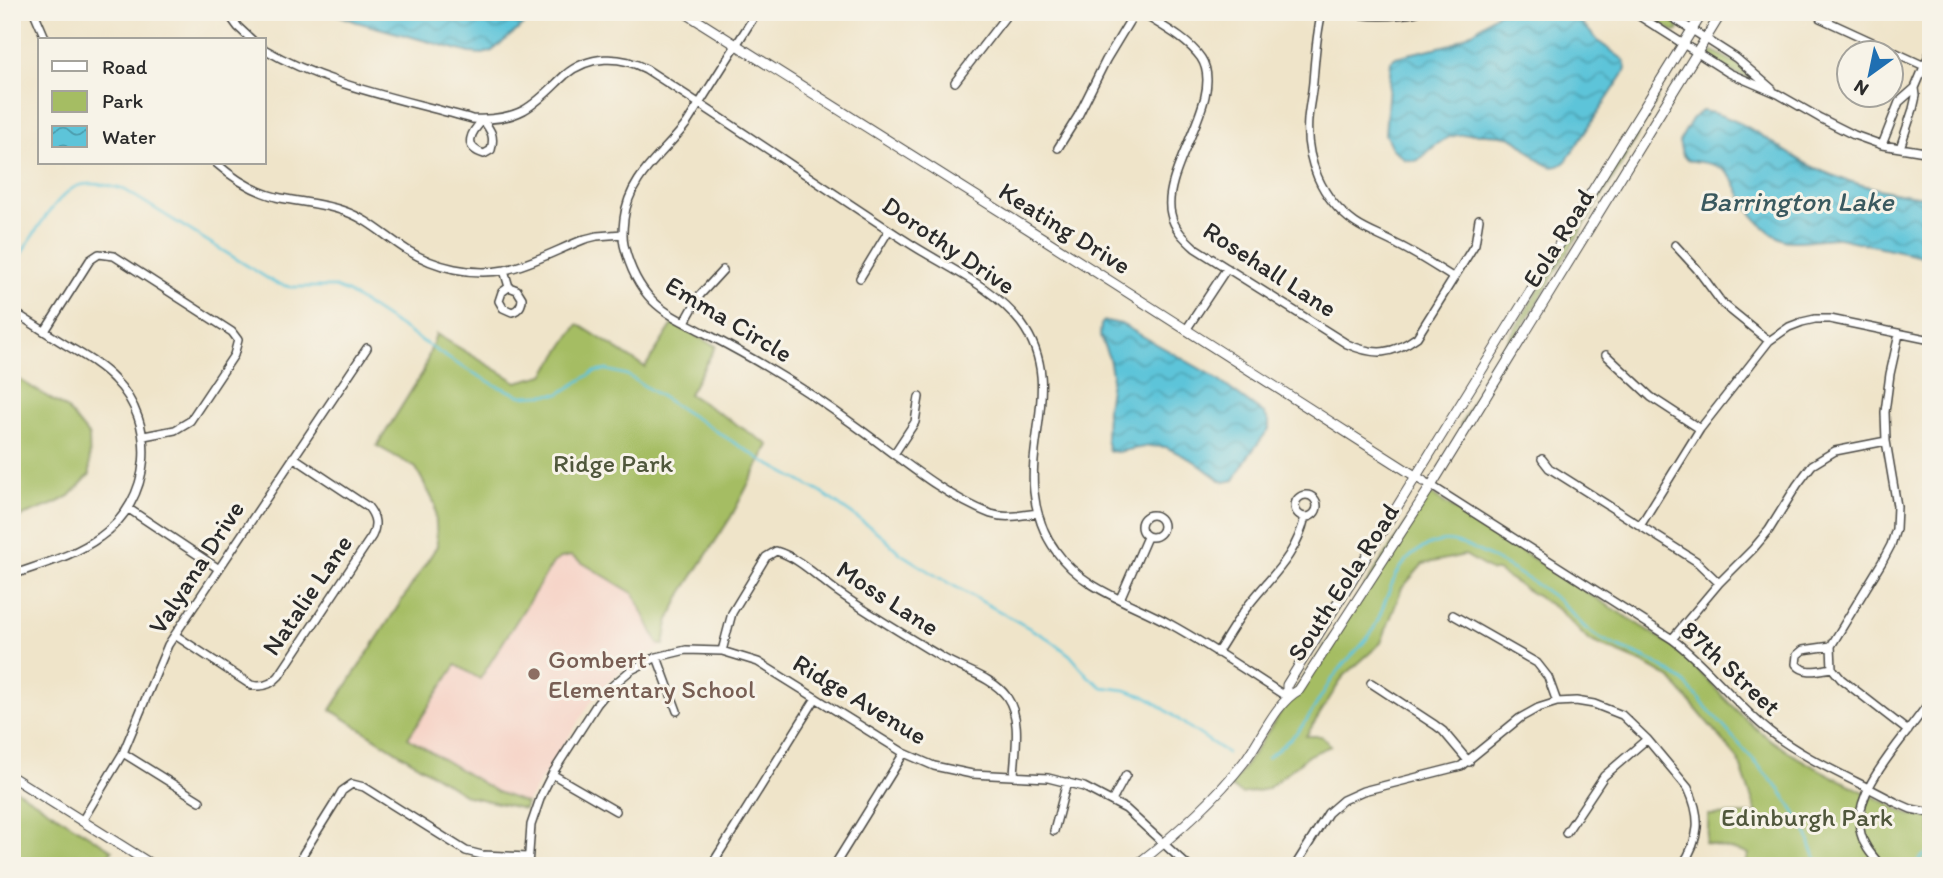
<svg xmlns="http://www.w3.org/2000/svg" width="1943" height="878" viewBox="0 0 1943 878" font-family="Itim,sans-serif">
<defs>
<pattern id="water-waves" width="16" height="10" patternUnits="userSpaceOnUse" patternTransform="scale(1.75)"><rect width="16" height="10" fill="#5dc4d9"/><path d="M0 5q4-4 8 0t8 0" fill="none" stroke="#4d9fb0"/></pattern>
</defs>
<rect width="100%" height="100%" fill="#f7f3e8"/>
<filter id="ink" filterUnits="userSpaceOnUse"><feTurbulence type="fractalNoise" baseFrequency=".0143" numOctaves="2"/><feDisplacementMap in="SourceGraphic" scale="14" xChannelSelector="R" yChannelSelector="G"/><feConvolveMatrix kernelMatrix="1 2 1 2 8 2 1 2 1" color-interpolation-filters="sRGB"/></filter>
<filter id="wash" filterUnits="userSpaceOnUse"><feTurbulence type="fractalNoise" baseFrequency=".00686" numOctaves="4" result="noise"/><feDisplacementMap in="SourceGraphic" scale="28" xChannelSelector="R" yChannelSelector="G"/><feGaussianBlur stdDeviation="1.57" result="paint"/><feColorMatrix in="noise" values="0 0 0 0 0 0 0 0 0 0 0 0 0 0 0 0 0 1.4 0 .05"/><feComposite in="paint" operator="in"/></filter>
<g filter="url(#wash)">
<rect width="100%" height="100%" fill="#efe4c9"/>
<path fill="#f6d1c5" d="M572,556L634,594L661,648L632,662L608,682L591,702L526,803L497,792L408,738L456,665L460,666L504,639L553,563L561,558Z"/>
<path fill="#a5bd63" stroke="#687447" stroke-width="2" d="M1642,12C1656,12 1669,16 1679,28L1678,31L1674,32Z
M1714,51L1735,63L1754,79L1753,80L1730,71L1711,58L1709,55Z
M1656,98L1657,99L1619,169L1461,426L1460,425L1497,358Z
M578,324L645,367L673,324L716,346L689,394L769,445L731,517L682,593L668,622L664,645H659L634,594L571,556L561,558L553,563L480,679L456,665L408,738L497,792L526,803L524,809L467,796L331,710L437,546L435,504L416,468L377,446L423,372L436,334L517,382L544,375Z
M12,375L67,409L89,436L90,474L70,496L54,504L12,520Z
M1429,493L1671,645C1704,672 1729,708 1763,734C1802,765 1851,784 1894,807L1910,815L1931,818V866H1745L1749,854L1705,843L1708,830V815L1757,814L1738,759L1671,679L1643,663L1588,640L1560,611L1497,571H1492L1465,555L1423,564L1402,588L1381,643L1343,677L1306,736H1321L1331,746L1309,755L1267,789L1242,794L1231,787L1423,498Z
M12,787L112,850L102,866H12Z"/>
<path fill="url(#water-waves)" stroke="#447882" stroke-width="2" d="M331,12H539L492,51L483,54L470,53L357,22Z
M1499,12H1572L1599,42L1624,60L1626,69L1623,75L1566,161C1546,180 1530,146 1513,138C1505,134 1495,135 1486,134C1449,132 1445,137 1418,160L1414,161L1404,159L1392,148L1385,134L1391,61L1396,57L1452,44L1477,29Z
M1702,111C1743,117 1772,145 1807,164C1845,184 1889,193 1931,198V258L1839,238C1823,237 1797,244 1784,240C1770,235 1755,219 1747,207C1739,193 1735,175 1719,167C1710,162 1696,162 1687,160L1682,154L1679,142L1692,119Z
M1106,321L1121,324L1211,375L1264,414L1269,421V429L1247,458L1234,480L1225,482L1220,480L1194,461L1166,447L1149,446L1117,452L1109,451L1106,439L1107,408L1112,374L1109,358L1100,336L1101,325L1103,322Z"/>
<g fill="none" stroke-linecap="round" stroke-linejoin="round">
<path stroke="#5dc4d9" stroke-width="2.5" d="M12,269C26,248 57,189 81,185C96,182 111,186 125,190L275,283L290,287H335L347,292L454,362L495,385L522,396L559,394L594,372L607,370L627,375L765,462L822,493L880,534L901,554L938,577L1049,639L1070,655L1088,676L1102,687L1125,690L1144,696L1159,705L1187,726L1227,753
M1267,758C1282,746 1297,735 1308,718C1319,701 1327,684 1340,669C1350,655 1366,644 1374,628C1386,606 1390,576 1409,558C1421,547 1438,539 1453,542C1480,547 1547,589 1567,608C1575,616 1581,625 1589,631C1606,644 1628,650 1647,659C1660,665 1671,673 1683,681L1781,791L1807,832L1811,847L1820,866
M1917,866C1918,858 1924,855 1931,851"/>
</g>
</g>
<g filter="url(#ink)">
<g fill="none" stroke-linecap="round" stroke-linejoin="round">
<defs>
<path id="minor" d="M34,12L46,40
M227,12L238,27L252,40
M757,12L687,123C663,155 629,176 624,219C623,228 622,236 624,245C629,266 638,286 653,301C667,315 686,323 703,332C726,344 750,357 773,371C802,388 830,407 857,427C899,457 942,495 991,514C1006,519 1022,515 1038,513
M1140,12C1160,25 1187,38 1201,58C1227,97 1160,171 1171,214C1174,229 1185,239 1195,248L1347,344C1375,356 1392,355 1417,337L1475,244L1479,219
M1322,12C1316,36 1315,58 1313,82C1312,94 1309,107 1308,119C1305,159 1321,199 1355,223C1368,232 1384,237 1398,245C1417,254 1436,267 1454,278
M1343,12C1368,17 1392,17 1417,12
M1633,12L1729,73L1778,94L1820,118L1854,135L1882,145L1931,153
M1664,12L1736,58L1772,89
M1820,18L1931,69
M264,49C327,86 402,99 472,119C490,120 507,119 524,110C540,101 552,87 565,75C589,55 620,55 646,69C733,125 819,184 906,241C945,267 992,285 1021,323C1062,378 1028,434 1034,492C1036,513 1044,535 1056,551C1083,590 1131,602 1170,624C1210,646 1248,672 1287,697
M955,82L1009,12
M483,120C491,131 495,136 491,150L484,154C462,147 471,132 483,120Z
M1882,145L1899,102L1915,88
M1058,148L1078,116L1106,60L1135,12
M1900,148L1913,109L1916,96L1915,88L1931,50
M216,163C233,178 253,191 276,197C298,202 322,203 344,211C368,219 386,237 407,250C436,268 472,276 505,270C532,264 559,249 585,239L597,236L623,234
M1675,245L1697,269L1722,303L1769,341
M504,270L509,287L502,292L499,301L503,308L512,312C519,310 522,305 522,298L517,290L509,287
M860,278L889,230
M12,311C32,323 51,336 71,348C86,357 102,366 114,379C159,424 152,501 100,537C74,556 42,564 12,575
M685,322L700,295L723,270
M1186,330L1227,268
M45,331L90,260L99,254L114,256L232,332L238,340L234,355L190,421L175,430L144,436
M1899,334L1890,374L1885,412L1886,441L1897,506L1896,529L1891,545L1882,562L1831,646L1832,668L1841,679L1908,731
M1606,355L1651,397L1700,429
M894,454L915,422L919,397
M1542,459L1549,468L1696,561L1719,583
M1427,483L1672,639C1708,666 1734,703 1769,731C1804,759 1855,780 1895,802L1911,809L1931,813
M1295 506a11 11 0 1 1 22 0a11 11 0 1 1-22 0Z
M129,509L219,569
M1141 526a11 11 0 1 1 22 0a11 11 0 1 1-22 0Z
M1640,526L1700,429L1769,341L1789,327L1802,322L1815,319H1830L1931,340
M1120,599L1147,537
M1453,615L1537,663L1548,677L1557,702
M175,635L251,685C262,688 271,685 279,676L372,536C377,525 376,517 368,507L293,457
M1672,639L1719,583L1753,549L1769,530L1797,485L1812,465L1835,451L1886,441
M1831,646L1803,650L1797,655L1796,664C1805,675 1819,670 1832,668
M722,651L732,613L766,557L776,551C800,558 818,578 838,592C872,616 908,637 943,658C963,670 993,677 1007,697C1022,719 1015,751 1014,776
M1217,653C1226,639 1234,625 1244,611C1268,578 1295,560 1305,517
M657,657L677,711
M12,681L14,682
M1371,683L1435,725L1443,731L1469,762
M123,753L200,801
M552,774L616,811
M1112,801L1126,775
M82,821L123,753L168,645L367,348
M1054,831L1067,782
M1566,833L1604,776L1647,739
M300,866L303,854L338,798L342,791L352,784L364,787L466,851L482,855L528,857
M528,866L531,825L541,796L552,774L597,704L612,686L631,670L657,657L686,650L722,651L758,662L904,753L934,766L972,774L1048,778L1084,787L1126,809L1188,866
M711,866L816,698
M834,866L904,753
M1295,866L1328,813L1343,800L1363,791L1461,766L1520,718L1538,708L1557,702L1576,701L1594,704L1622,715L1647,739L1688,788C1702,818 1700,838 1682,866
M1881,866C1873,856 1864,847 1861,834C1849,790 1909,735 1931,699"/>
<path id="tertiary" d="M684,12L1041,237L1423,481
M1287,697V685L1703,12
M12,777L154,866
M1135,866C1175,835 1213,802 1244,762C1261,740 1275,703 1299,690L1431,486L1722,12"/>
</defs>
<use href="#minor" stroke="#484743" stroke-width="10"/>
<use href="#tertiary" stroke="#484743" stroke-width="11"/>
<use href="#minor" stroke="#fff" stroke-width="7"/>
<use href="#tertiary" stroke="#fff" stroke-width="9"/>
</g>
</g>
<circle fill="#8d6e63" stroke="#f7f3e8" stroke-width="2.5" cx="534" cy="674" r="7"/>
<g text-anchor="middle" stroke-width="6" stroke-linejoin="round" paint-order="stroke">
<g font-size="26" fill="#2b2b2b" stroke="#f7f3e8">
<text transform="translate(1065 228) rotate(32)" y="9">Keating Drive</text>
<text transform="translate(1558 238) rotate(-58)" y="9">Eola Road</text>
<text transform="translate(949 245) rotate(34)" y="9">Dorothy Drive</text>
<text transform="translate(1270 269) rotate(33)" y="9">Rosehall Lane</text>
<text transform="translate(729 319) rotate(31)" y="9">Emma Circle</text>
<text transform="translate(196 567) rotate(-57)" y="9">Valyana Drive</text>
<text transform="translate(1343 582) rotate(-57)" y="9">South Eola Road</text>
<text transform="translate(307 595) rotate(-56)" y="9">Natalie Lane</text>
<text transform="translate(888 598) rotate(33)" y="9">Moss Lane</text>
<text transform="translate(1731 668) rotate(43)" y="9">87th Street</text>
<text transform="translate(860 699) rotate(31)" y="9">Ridge Avenue</text>
</g>
<g font-size="26" fill="#50573c" stroke="#f7f3e8">
<text x="613" y="472">Ridge Park</text>
<text x="1807" y="826">Edinburgh Park</text>
</g>
<g font-size="26" fill="#785e54" stroke="#f7f3e8" text-anchor="start">
<text x="548" y="668">Gombert<tspan x="548" dy="30">Elementary School</tspan></text>
</g>
<g font-size="28" font-style="italic" fill="#3a595f" stroke="#f7f3e8">
<text x="1796" y="211">Barrington Lake</text>
</g>
</g>
<rect width="1943" height="878" fill="none" stroke="#f7f3e8" stroke-width="42"/>
<rect x="38" y="38" width="228" height="126" fill="#f7f3e8" stroke="#a5a39c" stroke-width="2"/>
<rect x="52" y="61" width="35" height="10" fill="#ffffff" stroke="#a5a39c" stroke-width="2"/>
<text x="102" y="74" font-size="21" fill="#2b2b2b">Road</text>
<rect x="52" y="91" width="35" height="21" fill="#a5bd63" stroke="#a5a39c" stroke-width="2"/>
<text x="102" y="108" font-size="21" fill="#2b2b2b">Park</text>
<rect x="52" y="126" width="35" height="21" fill="url(#water-waves)" stroke="#a5a39c" stroke-width="2"/>
<text x="102" y="144" font-size="21" fill="#2b2b2b">Water</text>
<g transform="translate(1870 74) rotate(213)"><circle r="33" fill="#f7f3e8" stroke="#a5a39c" stroke-width="2"/>
<path d="M0-5L12 26L0 18L-12 26Z" fill="#1f6fb2"/>
<text y="-10" font-size="19" font-weight="bold" text-anchor="middle" fill="#2b2b2b">N</text>
</g>
</svg>
